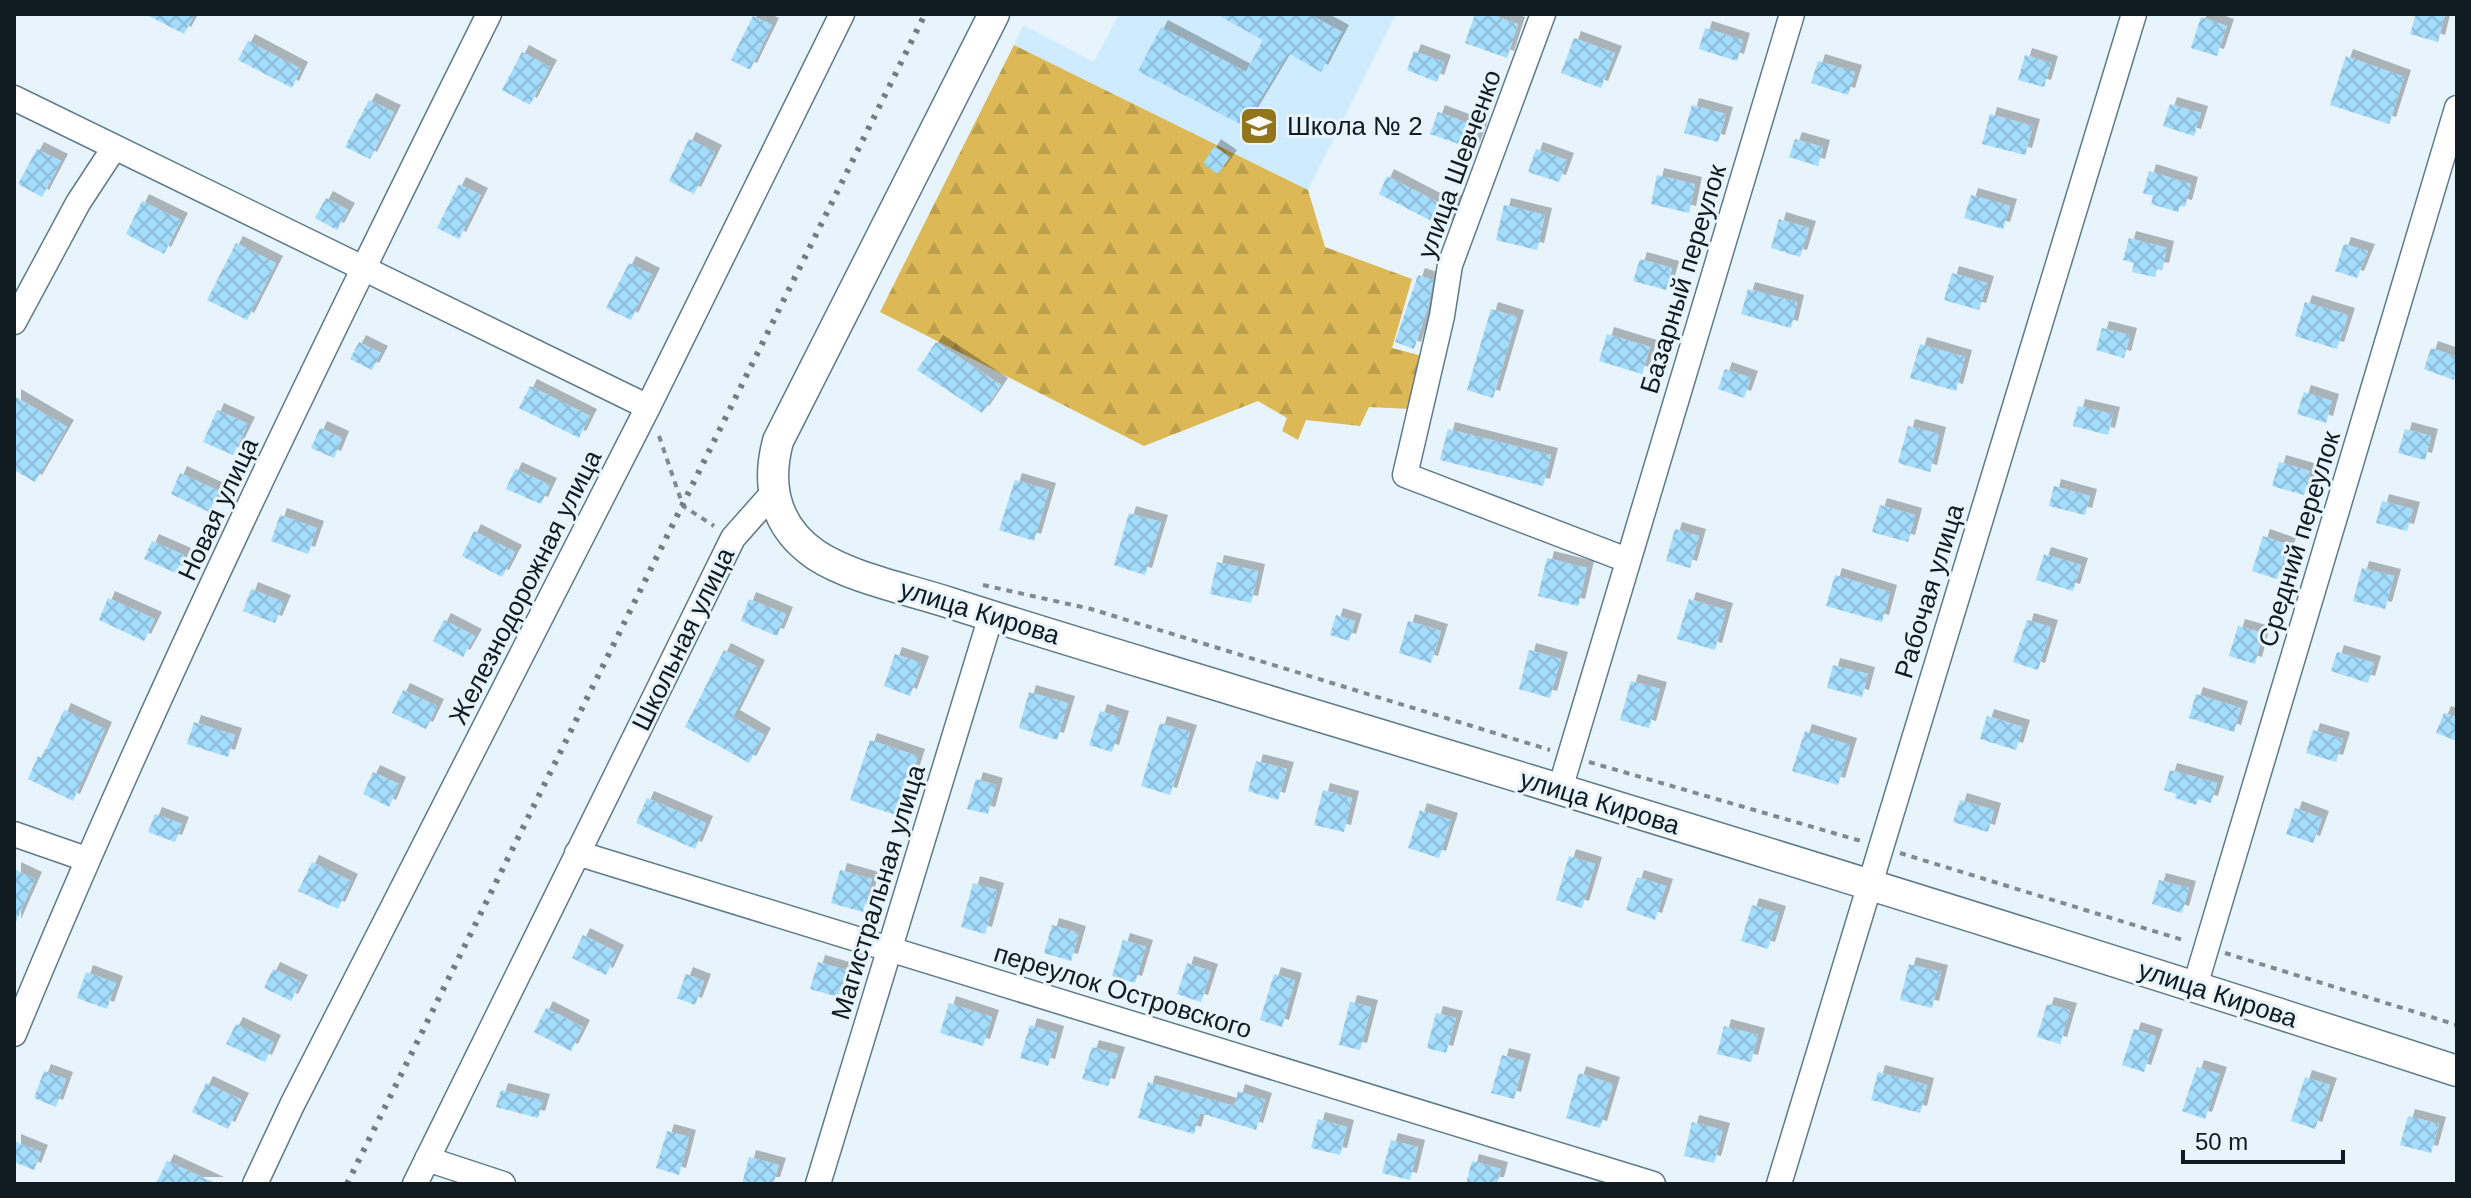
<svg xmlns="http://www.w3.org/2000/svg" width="2471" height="1198" viewBox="0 0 2471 1198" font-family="Arial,sans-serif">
<defs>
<pattern id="forest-firs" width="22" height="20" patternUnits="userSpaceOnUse" patternTransform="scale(2)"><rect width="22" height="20" fill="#dcb856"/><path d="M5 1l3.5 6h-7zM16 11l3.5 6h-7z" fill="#bc9e4b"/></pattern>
<pattern id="building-cross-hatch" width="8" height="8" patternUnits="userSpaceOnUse" patternTransform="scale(2)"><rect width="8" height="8" fill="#a3dcfd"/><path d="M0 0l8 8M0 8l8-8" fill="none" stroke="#8bbcd9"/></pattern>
<filter id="shadow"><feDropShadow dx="7" dy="-7" stdDeviation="0" flood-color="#0004"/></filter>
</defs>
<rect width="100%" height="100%" fill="#e8f4fb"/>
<path fill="#ceecfe" d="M1119,14H1396L1308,190L1014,45L1023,25L1094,62Z"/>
<path fill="url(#forest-firs)" d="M1014,45L1308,190L1325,247L1412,279L1392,348L1426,357L1410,409L1369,407L1360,426L1306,420L1298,440L1282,431L1287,418L1258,401L1144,446L880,312Z"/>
<path fill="url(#building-cross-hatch)" filter="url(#shadow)" d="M145,14H195L184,34Z
M1216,14H1309L1342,32L1321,72L1288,53L1244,126L1138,71L1161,27L1246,72L1263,40Z
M1475,14H1490L1518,24L1507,58L1465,43Z
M2416,14H2445L2438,42L2410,34Z
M753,16L772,25L750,70L731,60Z
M2201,17L2227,26L2217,56L2191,48Z
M1705,28L1743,40L1737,61L1699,49Z
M1574,38L1615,53L1601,88L1561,73Z
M248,41L301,69L292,88L238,60Z
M1414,51L1444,62L1437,82L1407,70Z
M522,52L550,67L530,105L502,90Z
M2025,55L2051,63L2044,87L2018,80Z
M2346,56L2404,77L2389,124L2330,105Z
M1818,61L1855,72L1848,95L1811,83Z
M369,100L394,112L370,159L345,147Z
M2170,104L2201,113L2194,136L2163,126Z
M1692,105L1726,114L1718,142L1684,133Z
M1438,112L1481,128L1473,149L1430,134Z
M1990,114L2033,126L2025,155L1982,144Z
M689,139L715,152L694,194L669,181Z
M1795,139L1823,147L1818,166L1789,157Z
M1214,146L1230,157L1218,174L1203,164Z
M37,149L61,161L42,197L18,184Z
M1536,149L1567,160L1559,182L1528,172Z
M2149,171L2191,184L2185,207L2180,206L2178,212L2151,204L2153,196L2143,193Z
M1657,175L1695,184L1689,213L1651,204Z
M1387,176L1441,204L1445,197L1457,203L1447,229L1379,194Z
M459,184L481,195L459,239L437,228Z
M1971,195L2010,206L2003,229L1964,218Z
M326,198L348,210L337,230L315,218Z
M142,201L181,220L164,254L126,234Z
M1504,205L1545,215L1537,250L1496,240Z
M1779,219L1809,228L1800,257L1771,248Z
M2129,238L2167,248L2162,270L2157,269L2155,277L2132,272L2134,263L2123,260Z
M236,243L276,263L247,320L207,300Z
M2344,244L2368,251L2357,278L2335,271Z
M1640,259L1672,268L1666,290L1633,281Z
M629,263L653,275L631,320L606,308Z
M1952,273L1987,283L1979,310L1944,300Z
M1418,275L1433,280L1428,307L1414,349L1395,342Z
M1748,289L1797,302L1791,328L1741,314Z
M2305,302L2348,315L2337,349L2295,336Z
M1491,309L1517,317L1493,398L1467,390Z
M2102,328L2130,335L2124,358L2096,350Z
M1607,334L1650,347L1642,374L1599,361Z
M359,342L381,353L372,370L350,359Z
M936,342L1001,385L982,413L917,370Z
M1920,344L1965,357L1956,391L1910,378Z
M2431,348L2457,357L2454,380L2424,369Z
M1725,369L1751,378L1744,398L1718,389Z
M530,386L590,416L579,438L519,408Z
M2304,392L2332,401L2326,423L2297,414Z
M14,396L67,427L35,482L14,470Z
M2078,406L2113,414L2108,435L2073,426Z
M217,410L248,424L233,455L203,442Z
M1908,426L1939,434L1930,472L1898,463Z
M320,428L342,438L334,458L311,448Z
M1448,429L1551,455L1543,486L1440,460Z
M2405,429L2431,436L2425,460L2398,453Z
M2279,462L2310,471L2304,495L2272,486Z
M515,469L550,485L541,504L506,489Z
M180,473L219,491L209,512L171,494Z
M1015,480L1049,490L1034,541L999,530Z
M2054,486L2090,496L2085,515L2049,506Z
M2382,501L2413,509L2407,531L2376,523Z
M1880,505L1915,515L1908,542L1872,532Z
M1129,513L1161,522L1145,575L1114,565Z
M280,515L317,528L308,554L271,541Z
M1675,529L1699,536L1690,568L1666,561Z
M474,531L515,552L502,577L462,556Z
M2263,536L2289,545L2277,579L2252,571Z
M152,541L184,555L176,573L144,559Z
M2044,554L2081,565L2073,591L2036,580Z
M1547,558L1587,568L1578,606L1538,596Z
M1217,562L1258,571L1251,603L1210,594Z
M2362,568L2394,576L2385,609L2353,601Z
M1835,575L1890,592L1882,622L1826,606Z
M251,589L284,602L275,623L243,611Z
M108,598L155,619L144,641L99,620Z
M749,599L786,614L777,636L741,621Z
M1689,599L1726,610L1715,650L1677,639Z
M1336,615L1355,621L1349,641L1330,635Z
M444,620L475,636L463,657L433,641Z
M2027,620L2051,627L2038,670L2013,662Z
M1408,621L1441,631L1431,663L1399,653Z
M2238,626L2263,633L2255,664L2229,656Z
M724,650L758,667L733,717L764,735L749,763L685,727Z
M1529,650L1561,659L1550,698L1519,689Z
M2337,652L2374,663L2368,683L2331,671Z
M895,654L922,663L910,696L884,686Z
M1833,665L1868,674L1862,697L1827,688Z
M1631,681L1660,689L1649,728L1620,720Z
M403,690L437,706L426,729L392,713Z
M1029,692L1068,703L1057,740L1019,728Z
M2196,694L2241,708L2234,732L2189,718Z
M64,710L105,729L73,801L28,779L38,756L42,758Z
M1100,711L1122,718L1112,752L1089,745Z
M2444,713L2457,717V741L2436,733Z
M1987,716L2023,727L2016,750L1980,739Z
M194,722L235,735L228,757L187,744Z
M1160,723L1190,732L1170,795L1141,786Z
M2313,730L2343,739L2336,762L2306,753Z
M1805,731L1850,745L1838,785L1792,771Z
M870,740L918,756L899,816L850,800Z
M1256,761L1287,769L1278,800L1248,791Z
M2170,770L2217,783L2211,803L2198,799L2196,805L2175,798L2176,794L2164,790Z
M373,772L399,784L389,807L363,794Z
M976,779L996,785L988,814L967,809Z
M1323,790L1352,798L1344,832L1314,825Z
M647,798L706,823L695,849L636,823Z
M1960,800L1994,810L1988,832L1953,822Z
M2295,808L2322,818L2313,843L2286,834Z
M1420,810L1451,820L1439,858L1408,848Z
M155,814L182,824L175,842L148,832Z
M1569,856L1595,864L1582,908L1556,900Z
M312,862L351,881L338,909L298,891Z
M14,869L35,879L14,926Z
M840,870L872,879L863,912L831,903Z
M1637,877L1666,886L1655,920L1626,910Z
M2159,880L2189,888L2182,913L2152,904Z
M973,883L997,890L985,934L961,927Z
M1752,905L1779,913L1768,949L1741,941Z
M1052,925L1079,933L1071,961L1044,953Z
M583,935L617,952L606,975L572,958Z
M1123,940L1146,947L1135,983L1112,976Z
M818,962L846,970L838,997L810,989Z
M1187,963L1211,971L1201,1002L1177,994Z
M1909,964L1941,972L1932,1008L1900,1000Z
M273,969L301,982L291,1001L264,988Z
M86,972L116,983L107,1009L77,998Z
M686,974L704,981L695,1005L677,998Z
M1274,974L1295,980L1282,1027L1260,1020Z
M1350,1002L1371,1007L1360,1050L1339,1045Z
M949,1003L992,1017L983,1046L940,1033Z
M2047,1004L2070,1010L2060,1044L2037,1037Z
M546,1008L583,1027L571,1051L534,1032Z
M1436,1013L1456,1018L1446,1053L1427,1048Z
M236,1024L274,1042L265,1062L226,1044Z
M1030,1025L1057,1033L1048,1066L1020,1058Z
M1724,1026L1758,1035L1751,1062L1717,1054Z
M2134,1029L2156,1036L2144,1072L2122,1065Z
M1092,1047L1118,1054L1108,1086L1082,1079Z
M1502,1055L1524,1061L1514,1099L1491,1093Z
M2197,1067L2220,1074L2205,1119L2182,1111Z
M44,1071L66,1079L56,1107L34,1098Z
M1878,1072L1927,1085L1920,1113L1871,1100Z
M1579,1073L1613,1084L1600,1128L1566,1118Z
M2305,1077L2330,1085L2315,1129L2291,1121Z
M1148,1082L1234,1106L1238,1091L1265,1100L1256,1130L1200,1113L1194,1134L1138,1118Z
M206,1083L242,1100L228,1129L192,1112Z
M501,1090L543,1101L538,1118L496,1107Z
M2408,1116L2439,1124L2431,1153L2400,1145Z
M1318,1119L1347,1127L1340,1155L1311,1148Z
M1692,1122L1723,1130L1714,1163L1684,1156Z
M667,1131L689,1137L679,1175L656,1168Z
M1391,1140L1418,1147L1410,1180L1382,1173Z
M14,1141L41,1152L34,1170L14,1162Z
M749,1157L779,1165L773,1184H742Z
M167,1161L217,1184H156Z
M1472,1161L1501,1169L1497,1184H1466Z"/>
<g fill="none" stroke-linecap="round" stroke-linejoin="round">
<defs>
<path id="minor" d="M1543,14L1450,265L1442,316L1405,475L1627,560
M14,98L648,407
M14,322L78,203L114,148
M1560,789L1792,14
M14,834L86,859
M577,853L1653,1184
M2195,986L2457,108
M14,1034C157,687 322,350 489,14
M427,1159L503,1184
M255,1184L292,1105L648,407L842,14
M415,1184L733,538L772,494
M818,1184L991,616
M1779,1184L2134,14"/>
<path id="major" d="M994,14L778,441C766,486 775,527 816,555C851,578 907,589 947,602C1059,638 1172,671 1285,706C1677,824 2068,945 2457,1071"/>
</defs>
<use href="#minor" stroke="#5f7a8a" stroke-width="27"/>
<use href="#major" stroke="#5f7a8a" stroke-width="33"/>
<path stroke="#7f8b91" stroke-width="4" stroke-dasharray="6 6" stroke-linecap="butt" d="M659,436L683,506L714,526
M983,585L1091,609L1550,750
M1589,762L1861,841
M1900,853L2186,941
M2225,953L2457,1025"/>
<use href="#minor" stroke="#fff" stroke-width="24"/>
<use href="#major" stroke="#fff" stroke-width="30"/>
<path stroke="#717d83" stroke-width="6" stroke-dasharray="4 8" stroke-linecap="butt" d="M347,1184L925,14"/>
</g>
<defs>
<symbol id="school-square" viewBox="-11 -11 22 22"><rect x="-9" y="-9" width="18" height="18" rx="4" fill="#93751c" stroke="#e8f4fb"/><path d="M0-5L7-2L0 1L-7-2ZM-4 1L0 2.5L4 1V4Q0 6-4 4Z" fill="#fff"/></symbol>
</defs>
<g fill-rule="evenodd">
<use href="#school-square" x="1237" y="104" width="44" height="44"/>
</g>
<g text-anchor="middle" stroke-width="6" stroke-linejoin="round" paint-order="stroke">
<g font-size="26" fill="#101b21" stroke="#e8f4fb" text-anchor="start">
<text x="1287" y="135">Школа № 2</text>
</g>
<g font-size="26" fill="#101b21" stroke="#e8f4fb">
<text transform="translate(1459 164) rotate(-70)" y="9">улица Шевченко</text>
<text transform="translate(1683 279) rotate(-73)" y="9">Базарный переулок</text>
<text transform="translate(218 509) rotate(-65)" y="9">Новая улица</text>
<text transform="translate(2299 539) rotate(-73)" y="9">Средний переулок</text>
<text transform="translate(525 587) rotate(-63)" y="9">Железнодорожная улица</text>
<text transform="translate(1929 591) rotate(-73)" y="9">Рабочая улица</text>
<text transform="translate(980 612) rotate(17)" y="9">улица Кирова</text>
<text transform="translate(683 639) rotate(-64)" y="9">Школьная улица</text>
<text transform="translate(1600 802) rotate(17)" y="9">улица Кирова</text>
<text transform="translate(878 892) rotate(-73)" y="9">Магистральная улица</text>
<text transform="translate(1123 991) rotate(17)" y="9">переулок Островского</text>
<text transform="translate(2218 994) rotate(18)" y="9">улица Кирова</text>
</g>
</g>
<rect width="2471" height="1198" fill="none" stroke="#101b21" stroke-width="32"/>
<path d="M2183 1150v12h160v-12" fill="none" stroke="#101b21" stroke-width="4"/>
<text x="2195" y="1150" font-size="24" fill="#101b21" stroke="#e8f4fb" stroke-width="6" paint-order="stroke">50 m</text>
</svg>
